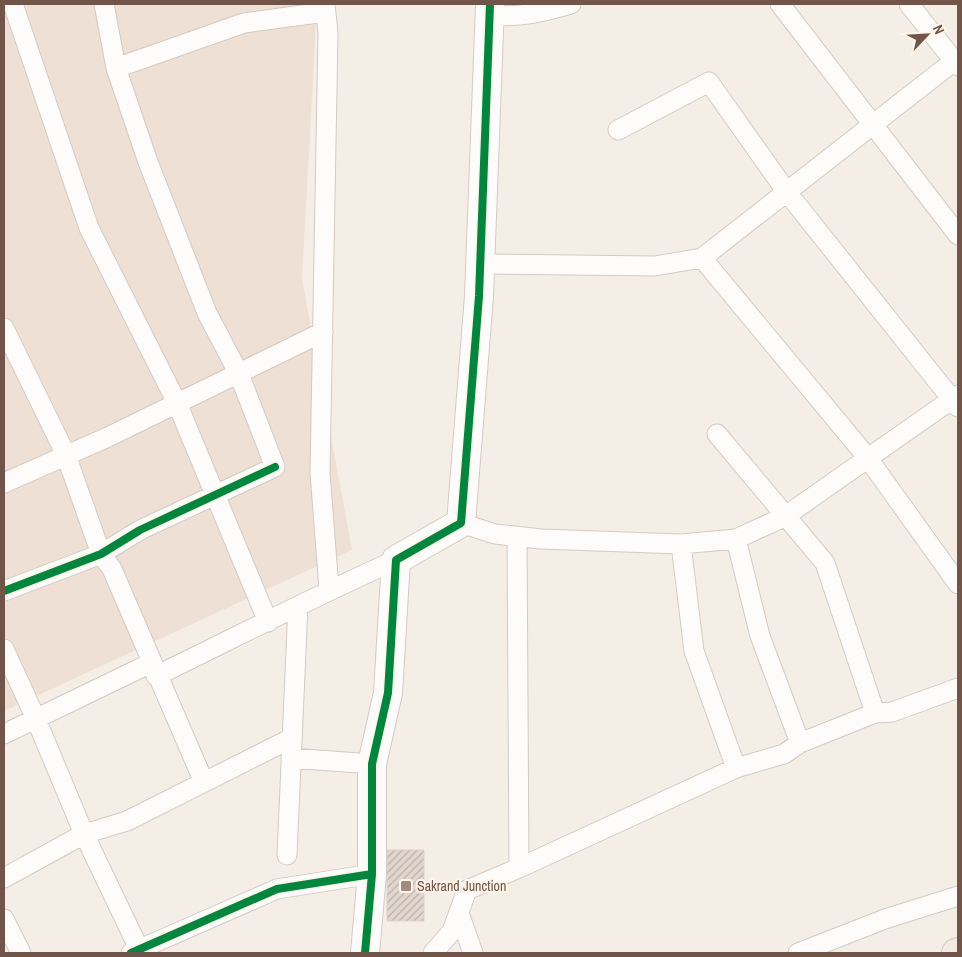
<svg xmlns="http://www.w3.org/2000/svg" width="962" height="957" viewBox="0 0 962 957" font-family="'Archivo Narrow',sans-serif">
<defs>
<pattern id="building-hatch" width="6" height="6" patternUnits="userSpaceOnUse" patternTransform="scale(1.25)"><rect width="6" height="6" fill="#e1d7cf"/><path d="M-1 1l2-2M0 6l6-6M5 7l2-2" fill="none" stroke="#bbb1aa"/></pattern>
</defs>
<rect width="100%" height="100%" fill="#f5eee7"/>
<path fill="#eee0d4" d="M4,4H317L302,279L352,550L4,711Z"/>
<path fill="url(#building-hatch)" stroke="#ddd1ca" d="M387,850H424V921H387Z"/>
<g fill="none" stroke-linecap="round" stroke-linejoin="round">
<defs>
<path id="street" d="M13,4L89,228L177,403L268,622
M325,4L328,33L320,473L329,589
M780,4L958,235
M909,4L958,66
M490,15C519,18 544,12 571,4
M116,68L244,23L325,12
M618,130L709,82L786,191L958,407
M702,258L867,457L958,584
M480,264L655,266L702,258L958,58
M4,328L66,455L101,554L112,569L203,780
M717,434L825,563L875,713
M4,483L108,437L323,332
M461,523L495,534L541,539L681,544L736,539L784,517L958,395
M517,536L519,868
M736,539L760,636L800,743
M681,544L694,651L736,768
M4,591L101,554L140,530L275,467L239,374L207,313L148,162L116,68L104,4
M4,649L36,719L84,834L141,953
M156,676C236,637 315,596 396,560
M4,734L151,663
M291,758L372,764
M287,855L298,606
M4,878L84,834L127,821L292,738
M459,913L473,953
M4,919L21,953
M131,953L277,889L372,874
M433,953L452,931L467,890L519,868L736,768L784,754L800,743L875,713L892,712L958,688
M798,953L885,919L958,896"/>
<path id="secondary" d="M365,953L372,874V764L388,693L396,560L461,523L479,296L490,4"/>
<path id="primary" d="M956,953L958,952"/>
</defs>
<use href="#street" stroke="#d2cac3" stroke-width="21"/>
<use href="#secondary" stroke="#d4cac4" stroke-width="30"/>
<use href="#primary" stroke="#d4cac4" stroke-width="30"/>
<use href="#street" stroke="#fefcfb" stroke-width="19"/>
<use href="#secondary" stroke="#fefcfb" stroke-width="28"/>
<use href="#primary" stroke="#f1ebe4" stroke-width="28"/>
<defs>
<path id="cycleway" d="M4,591L101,554L140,530L275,467
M131,953L277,889L372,874
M365,953L372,874V764L388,693L396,560L461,523L479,296L490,4"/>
</defs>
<use href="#cycleway" stroke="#fef4e7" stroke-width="11"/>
<use href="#cycleway" stroke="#00873e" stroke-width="8"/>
</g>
<rect fill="#9f8b80" stroke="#fef4e7" stroke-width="2" x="400" y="880" width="12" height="12" rx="2.5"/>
<g text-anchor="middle" stroke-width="4.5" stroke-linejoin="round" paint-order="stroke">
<g font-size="14" fill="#715549" stroke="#fef4e7" text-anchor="start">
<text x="417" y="891">Sakrand Junction</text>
</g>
</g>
<rect width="962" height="957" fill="none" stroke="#715549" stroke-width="10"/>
<g transform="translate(927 35) rotate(65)" stroke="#fef4e7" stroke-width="4" paint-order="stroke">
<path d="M0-4L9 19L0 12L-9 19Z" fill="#715549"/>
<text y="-8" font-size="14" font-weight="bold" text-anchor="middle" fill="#715549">N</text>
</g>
</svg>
